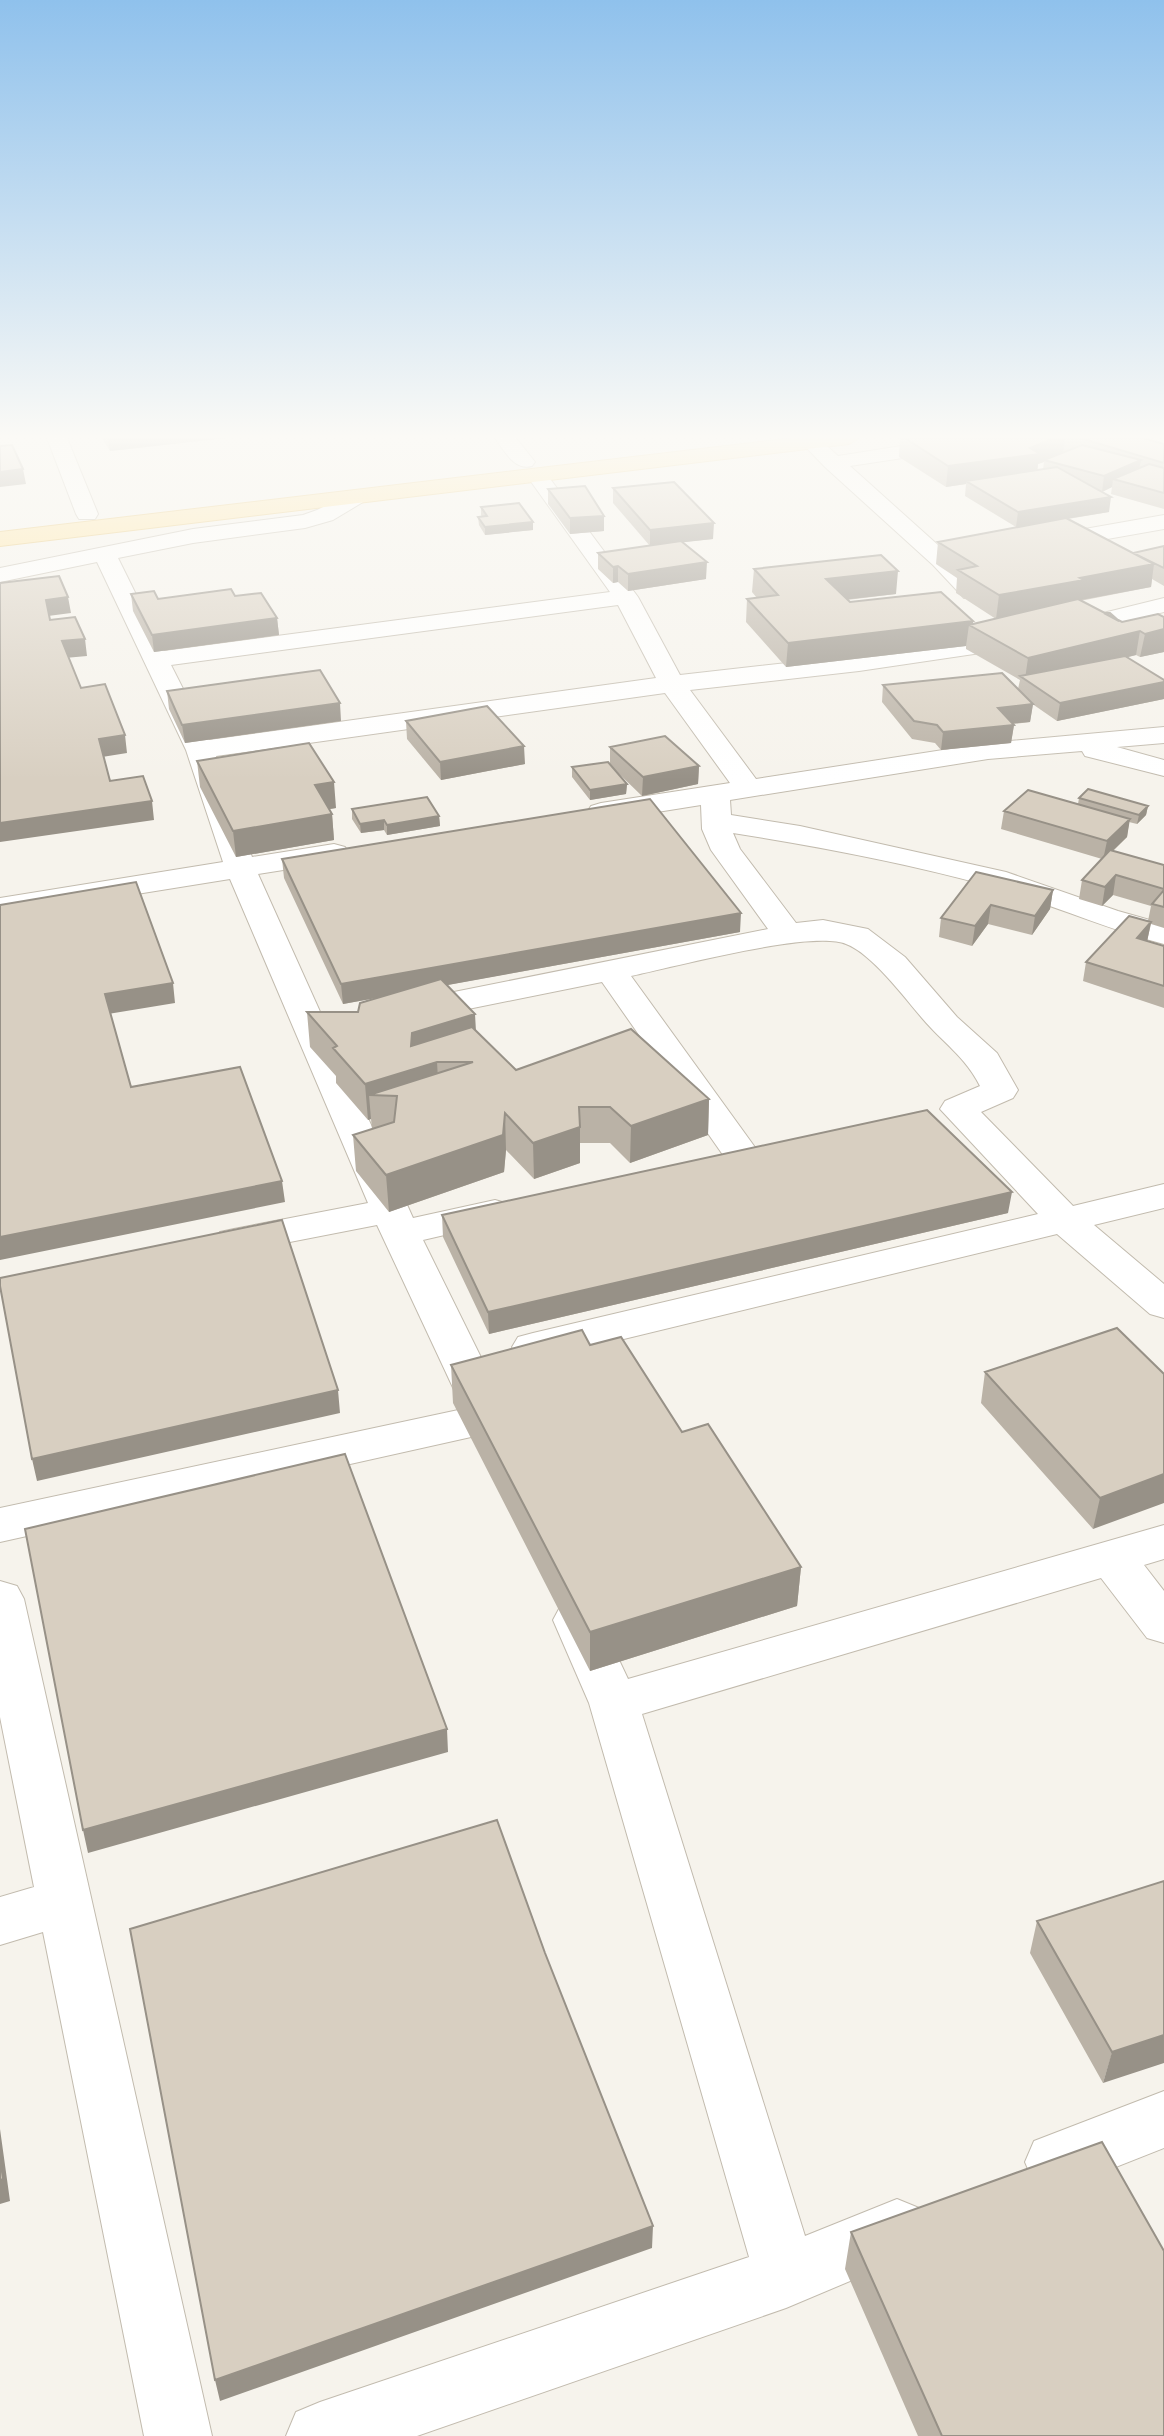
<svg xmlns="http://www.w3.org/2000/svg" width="1164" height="2436" viewBox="0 0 1164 2436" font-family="Raleway,sans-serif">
<rect width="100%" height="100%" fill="#f6f3ec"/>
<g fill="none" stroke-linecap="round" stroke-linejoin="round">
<defs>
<path id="minor" d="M47,438H67L98,514L95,519H79L76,514Z
M495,438H516L535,462L532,466C515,471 505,452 495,438Z
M806,438L819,439L838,456L952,438H1005L995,444L850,466L949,555L980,588L984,593L980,598H964L933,565L825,467L802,443Z
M538,470L545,472L638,597L680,675L859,655L1022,633L1164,598V612L1022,647L859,671L690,690L756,779L988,743L1164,727V743L1117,747L1164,760V776L1085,756L1082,751L988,759L730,800L731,815L800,826L1006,872L1118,911L1164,924V944C1103,928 1046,902 986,885C906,863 815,846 733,833L740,849L796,923L823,920L868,929L905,957L957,1017L997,1053L1018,1090L1013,1098L981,1112L1073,1206L1164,1184V1208L1094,1225L1164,1284V1318L1150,1314L1057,1234L533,1361L518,1357L512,1347L518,1337L533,1333L1038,1214L940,1109L945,1101L980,1086C965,1056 943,1043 922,1018C904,997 871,953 846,944C811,930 674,967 631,976L762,1157L756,1165L743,1168L730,1165L602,982L409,1021L397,1018L392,1011L397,1004L409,1001L768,929L711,850L702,829L701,805L601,821L591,818L587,812L591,806L601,803L730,783L665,693L216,756L252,857L334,844L345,847L349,853L345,859L334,862L258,874L413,1218L495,1200L509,1204L514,1212L509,1220L423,1240L511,1418L504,1429L489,1433L0,1542V1508L463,1409L377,1225L234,1253L220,1250L214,1241L220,1232L234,1229L368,1203L230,879L0,916V898L223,862L186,750L97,562L0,582V568L193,529L303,515L317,510L355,491L363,492L366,497L363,502L333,520L305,528L193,543L118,558L164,651L610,592L527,476L531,472ZM618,605L656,678L209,740L171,665Z
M1164,515V529L1045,550L1037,548L1034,543L1037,538L1045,536Z
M1164,1525V1559L1144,1565L1164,1591V1643L1147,1638L1101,1578L642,1714L805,2236L897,2199L919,2208L928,2230L919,2252L786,2308L417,2436H286L296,2412L320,2402L749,2257L589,1703L553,1620L560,1607L577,1602L594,1607L628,1679Z
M0,1581L17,1586L24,1599L212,2436H144L43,1932L0,1945V1897L34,1887L0,1717Z
M1164,2091V2148L1055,2191L1034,2183L1025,2162L1034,2141Z"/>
<path id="major" d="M794,438H859L849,444L0,546V532Z"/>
</defs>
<use href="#minor" stroke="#c2bbae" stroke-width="2"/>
<use href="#major" stroke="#e6c16a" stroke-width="2"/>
<use href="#minor" fill="#fff" fill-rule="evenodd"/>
<use href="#major" fill="#ffe39c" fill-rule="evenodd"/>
</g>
<path fill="#bab2a6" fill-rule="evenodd" d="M102,438H226L110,451Z
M900,438H1143L1164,444V509L1111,494L1112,487L1102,492L1109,512L1068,519L1133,553L1164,546V586L1152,579L1151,587L1080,601L1122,622L1164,617V652L1140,657L1136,655L1128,657L1164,699L1057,721L1031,703L1033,704L1030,722L1013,724L1014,725L1011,743L941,750L935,743L912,739L882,702L883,685L1018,689L1020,680L966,649V646L786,667L746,622L747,599L757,598L752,592L754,569L896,594L847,600L850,602L973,624L996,619L956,593L957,578L936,564L938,542L1016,527L965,496L966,484L946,487L899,457ZM1044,462L1043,469L1037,470L1038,464Z
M613,488L713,539L683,542L706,579L628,591L618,582L613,583L598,569V553L650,546L613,503Z
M548,489L604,531L570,534L548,504Z
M481,507L533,522V530L485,535L479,525L478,517H482L481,515Z
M131,594L158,599L235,596L277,618L279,635L154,652L133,611Z
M167,691L341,721L185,743L169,709Z
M406,721L525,764L441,780L407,739Z
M610,747L699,766L698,784L642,796L612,767L627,784L626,794L590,800L572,777V767L610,764Z
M197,761L336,808L330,809L332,814L334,840L236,857L200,787Z
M1079,798L1148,806L1146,815L1137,824L1129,822L1127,837L1113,851L1164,865V928L1151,924L1147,941L1164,946V1008L1083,981L1086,962L1148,921L1151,906L1113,895L1102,906L1079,899L1082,880L1102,859L1001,829L1004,811L1078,804Z
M352,809L439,816L440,826L387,835L384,830L361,833L352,819Z
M282,859L740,932L447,985L476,1031L516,1070L709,1099L708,1135L630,1163L610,1143H580V1163L534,1179L506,1150L504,1172L389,1212L356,1171L353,1135L372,1129L371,1119L368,1120L336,1083V1076L310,1047L307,1012H358L381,997L343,1004L284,878Z
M1053,890L1050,909L1032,935L988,924L972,946L939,937L941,918Z
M1008,1213L489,1334L443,1237L442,1215Z
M590,1345L682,1432L801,1567L797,1606L590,1671L453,1403L451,1365Z
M985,1372L1164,1374L1093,1529L981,1403Z
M1164,1881L1103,2083L1030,1953L1037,1921Z
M851,2232L1164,2436H918L845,2269Z"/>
<path fill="#979187" d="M108,438H226L110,451Z
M1054,438H1065L1063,455L1044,460V462L1038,464L1037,475L966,481V484L946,487L948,466L1030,448Z
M1141,460L1138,475L1113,479L1112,487L1102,492L1104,476Z
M23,469L26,484L0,487V472Z
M1111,497L1109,512L1016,527L1018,512Z
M604,516V531L570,534V518Z
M533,522V530L485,535V527Z
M714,523L713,539L650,546V530Z
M707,562L706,579L628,591V574Z
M1154,564L1151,587L1081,600L1080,603L996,619L999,595L1080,578Z
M618,566V582L613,583V567Z
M898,571L896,594L824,602L826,579Z
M68,597L71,613L48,616L46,600Z
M277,618L279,635L154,652L152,635Z
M973,621V627L969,625L966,646L786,667L788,643Z
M1164,629V652L1140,657L1145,634Z
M1140,631L1136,655L1028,682L1025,679L1028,658Z
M85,639L87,656L65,658L62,641Z
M1164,682V699L1057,721L1060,703Z
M340,703L341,721L185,743L182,725Z
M1033,704L1030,722L996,725L998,708Z
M1014,725L1011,743L941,750L943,732Z
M125,735L127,753L102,757L99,739Z
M524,746L525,764L441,780L440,762Z
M699,766L698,784L642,796L643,777Z
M334,782L336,808L317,811L315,785Z
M627,784L626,794L590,800V790Z
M152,801L154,820L0,842V823Z
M1148,806L1146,815L1137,824L1139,815Z
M332,814L334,840L236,857L233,831Z
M439,816L440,826L387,835V825Z
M1130,819L1127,837L1103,860L1107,841Z
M384,820V830L361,833L360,824Z
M1116,875L1113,895L1102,906L1105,887Z
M1053,890L1050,909L1032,935L1035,916Z
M991,905L988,924L972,946L975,926Z
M741,913L740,932L343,1004L341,984Z
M1151,922L1147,942L1137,938Z
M173,983L175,1003L108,1014L105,994Z
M475,1014L477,1049L437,1062L439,1097L369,1095L371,1119L368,1120L365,1084L411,1046L412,1033Z
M709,1099L708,1135L630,1163L631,1126Z
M505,1113L506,1150L504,1172L389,1212L386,1175Z
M580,1127V1163L534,1179L533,1143Z
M282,1181L285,1202L0,1260V1237Z
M1012,1192L1008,1213L489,1334L488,1312Z
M338,1390L340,1413L37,1481L32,1459Z
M1164,1474V1503L1093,1529L1100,1498Z
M801,1567L797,1606L590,1671V1632Z
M447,1729L448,1752L88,1853L83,1830Z
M1164,2035V2063L1103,2083L1112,2052Z
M0,2129L10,2201L0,2204Z
M653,2226L652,2248L220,2401L215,2380Z"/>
<path fill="#d8cfc1" stroke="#979187" stroke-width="2" d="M905,438H1054L1030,448L1040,454L948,466Z
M1080,438H1143L1164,444V463Z
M12,445L23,469L0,472V446Z
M1082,445L1141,460L1104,476L1044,460Z
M1149,464L1164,468V493L1113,479Z
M1057,467L1111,497L1018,512L966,481Z
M674,482L714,523L650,530L613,488Z
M585,486L604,516L570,518L548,489Z
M519,503L533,522L485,527L478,517L487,516L481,507Z
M1066,518L1154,564L1080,578L1084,580L999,595L958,570L977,566L938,542Z
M681,541L707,562L628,574L618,566L613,567L598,553Z
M1164,546V568L1133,553Z
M881,555L898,571L826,579L850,602L941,592L973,621L788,643L747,599L778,595L754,569Z
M59,576L68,597L46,600L50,620L75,617L85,639L62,641L81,688L105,684L125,735L99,739L110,781L143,776L152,801L0,823V583Z
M231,589L235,596L261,593L277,618L152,635L131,594L154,591L158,599Z
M1078,599L1122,622L1158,614L1164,617V629L1145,634L1140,631L1028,658L969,625Z
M1104,613H1110L1119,621Z
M1125,656L1164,680V682L1060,703L1020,676Z
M320,670L340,703L182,725L167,691Z
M1002,673L1033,704L998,708L1014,725L943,732L937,725L914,721L883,685Z
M487,706L524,746L440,762L406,721Z
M665,736L699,766L643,777L610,747Z
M309,743L334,782L315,785L332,814L233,831L197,761Z
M608,762L627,784L590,790L572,767Z
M1088,789L1148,806L1139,815L1079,798Z
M1028,790L1130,819L1107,841L1004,811Z
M427,797L439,816L387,825L384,820L360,824L352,809Z
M650,799L741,913L341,984L282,859Z
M1110,850L1164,865V889L1116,875L1105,887L1082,880Z
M976,872L1053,890L1035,916L991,905L975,926L941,918Z
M136,882L173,983L105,994L131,1087L240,1067L282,1181L0,1237V905Z
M1164,890V907L1152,904Z
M1129,916L1151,922L1137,938L1164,946V986L1086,962Z
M441,979L475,1014L412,1033L411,1046L472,1027L516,1070L631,1029L709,1099L631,1126L610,1107H579L580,1127L533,1143L505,1113L503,1135L386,1175L353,1135L394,1122L397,1096L369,1095L473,1062H437L365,1084L333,1048L337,1046L307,1012H358L360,1003Z
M927,1110L1012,1192L488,1312L442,1215Z
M282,1220L338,1390L32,1459L0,1286V1278Z
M1117,1328L1164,1374V1474L1100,1498L985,1372Z
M582,1330L590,1345L621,1337L682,1432L708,1424L801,1567L590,1632L451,1365Z
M345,1454L447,1729L83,1830L25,1529Z
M497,1820L545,1953L653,2226L215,2380L130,1929Z
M1164,1881V2035L1112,2052L1037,1921Z
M1102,2142L1164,2251V2436H942L851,2232Z
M0,2157L3,2179L0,2180Z"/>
<linearGradient id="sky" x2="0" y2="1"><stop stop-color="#8fc1ec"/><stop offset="0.56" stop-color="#fbfaf6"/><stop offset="1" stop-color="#fbfaf6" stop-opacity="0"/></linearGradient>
<rect width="1164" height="780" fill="url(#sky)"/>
</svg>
